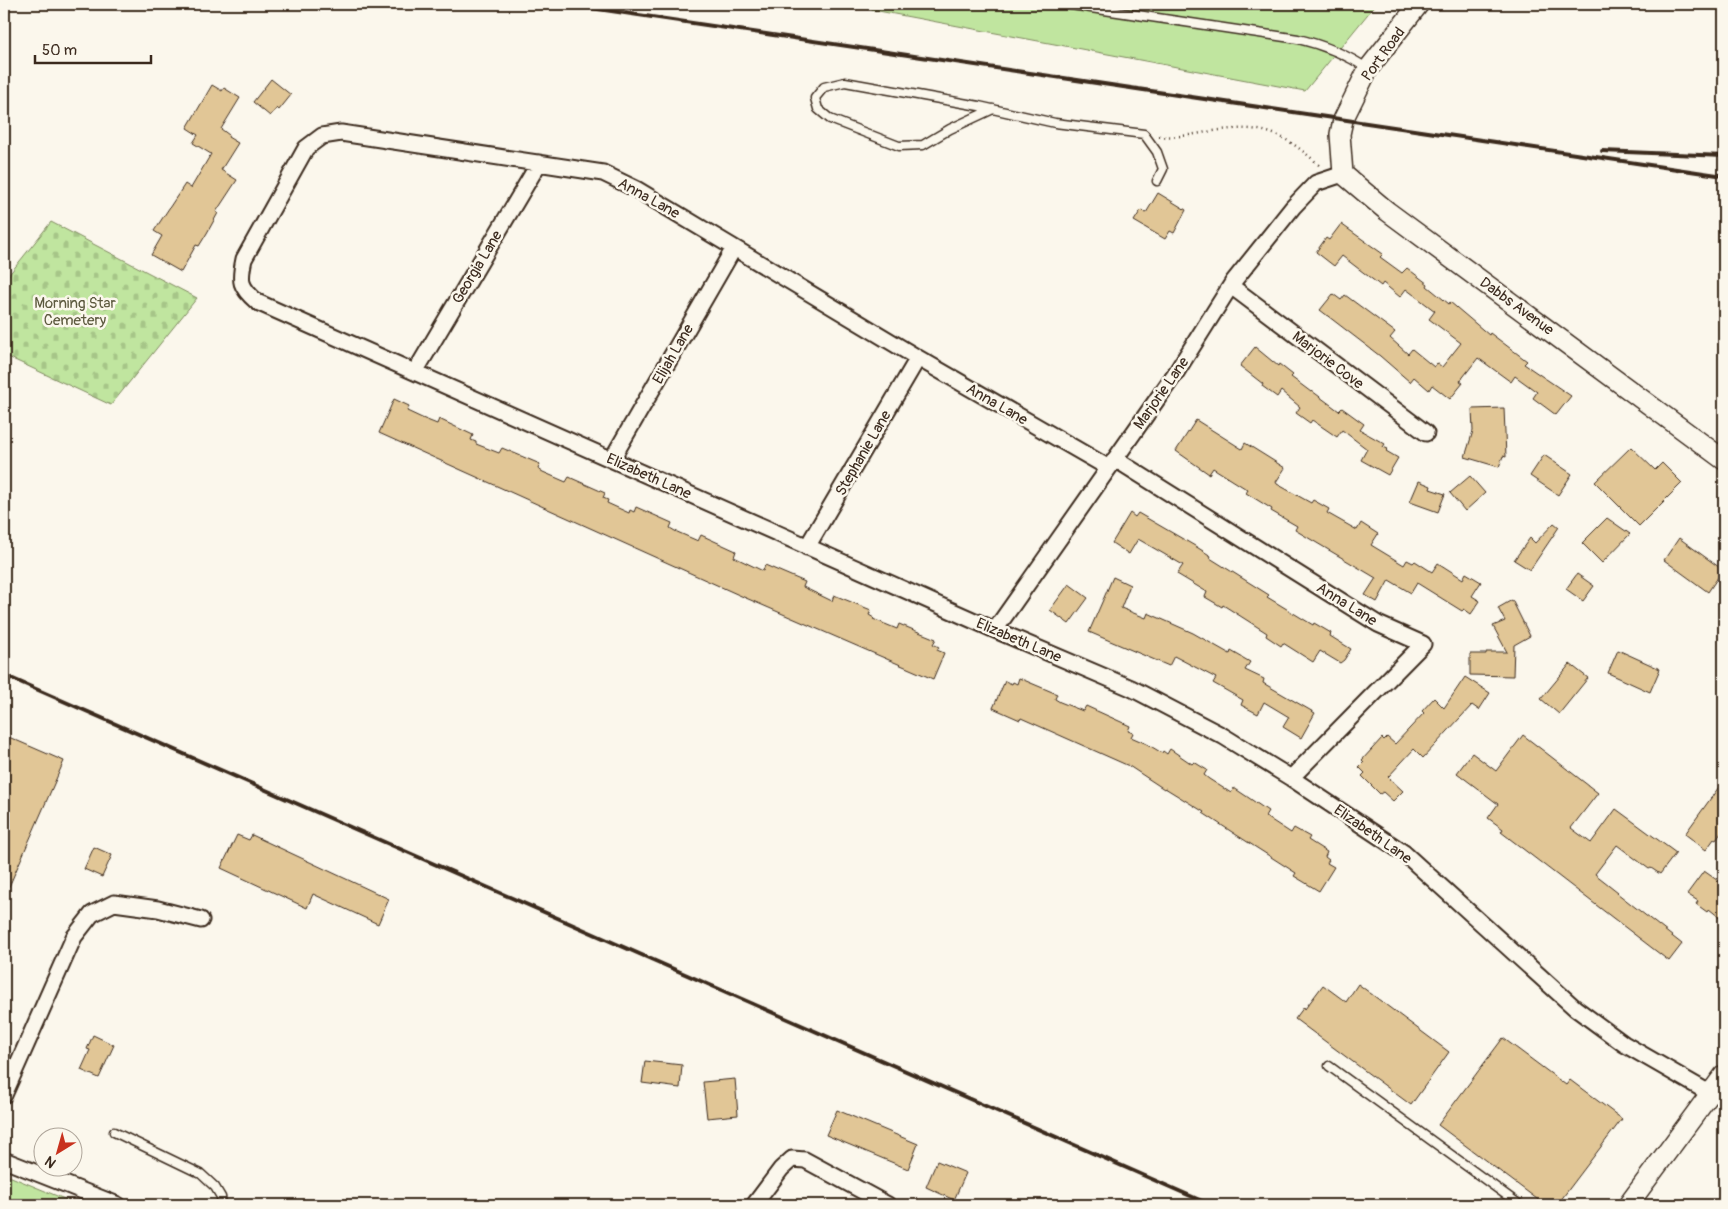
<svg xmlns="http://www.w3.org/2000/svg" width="1728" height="1209" viewBox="0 0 1728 1209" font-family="Pangolin,sans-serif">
<defs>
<pattern id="cemetery-stones" width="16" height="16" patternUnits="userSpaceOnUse" patternTransform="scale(1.25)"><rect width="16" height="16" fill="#c0e59f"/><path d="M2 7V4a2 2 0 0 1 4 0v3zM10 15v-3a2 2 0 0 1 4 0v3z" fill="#a6c588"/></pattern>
</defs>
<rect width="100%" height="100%" fill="#fbf7ec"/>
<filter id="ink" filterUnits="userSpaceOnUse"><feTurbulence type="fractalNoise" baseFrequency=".02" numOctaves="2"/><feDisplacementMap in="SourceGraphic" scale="10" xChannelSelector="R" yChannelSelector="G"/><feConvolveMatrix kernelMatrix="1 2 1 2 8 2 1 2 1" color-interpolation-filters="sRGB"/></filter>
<g filter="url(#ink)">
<path fill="#c0e59f" stroke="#7e885e" d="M841,4H1376L1305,91Z
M4,1174L79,1205H4Z"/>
<path fill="url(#cemetery-stones)" stroke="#7e885e" d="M51,222L197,298L111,405L4,355V281Z"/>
<path fill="#e1c696" stroke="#3b2a1e" d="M271,79L291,95L279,110L277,108L270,116L253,102Z
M212,85L222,91L224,88L240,98L221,129L229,135L228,137L238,143L221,170L237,180L216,212L218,213L207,233L199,246L196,245L181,272L151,255L162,236L154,231L185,184L191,188L211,154L193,143L198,135L187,128Z
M1158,193L1186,210L1174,233L1170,231L1165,239L1134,221L1141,210L1146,213Z
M1341,224L1383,254L1380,257L1402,273L1407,268L1428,284L1427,286L1449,304L1450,302L1489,335L1490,333L1527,361L1524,364L1571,396L1556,415L1533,398L1537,392L1515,376L1511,382L1478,358L1460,381L1463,383L1450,399L1432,385L1429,390L1414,377L1410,382L1380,356L1320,310L1333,294L1341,300L1345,295L1395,332L1390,338L1408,354L1412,349L1434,367L1437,363L1442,367L1461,343L1429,319L1435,311L1406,289L1400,297L1383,283L1381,286L1342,256L1334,266L1316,252L1326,238L1329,240Z
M1255,347L1278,366L1279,364L1293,375L1291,377L1311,392L1312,391L1339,411L1342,408L1364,424L1360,430L1385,444L1383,447L1388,449L1386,451L1398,458L1388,475L1361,460L1367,449L1342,430L1337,437L1312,420L1310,423L1296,413L1300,407L1281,391L1277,397L1262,386L1263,384L1240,366Z
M394,399L409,406L407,411L422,418L437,424L439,419L473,435L471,440L476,442V444L499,453L502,448L540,464L538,469L543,472L566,482L569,477L605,493L603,498L608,500L607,503L629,513L630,510L634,512L636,507L672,523L670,528L675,531L698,541L701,535L736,551L734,557L763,571L765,565L805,582L803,587L832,601L834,595L871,610L869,615L874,618L873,619L897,629L899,624L936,639L933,644L939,647L937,650L944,653L933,679L739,595L379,433Z
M1504,408L1506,457L1503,456L1499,467L1465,457L1473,431L1472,409Z
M1196,420L1242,449L1245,443L1285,468L1276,482L1277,484L1311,503L1313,500L1329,509L1327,513L1357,530L1361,523L1378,534L1371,545L1404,565L1407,560L1413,563L1415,561L1432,572L1438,563L1463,579L1466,573L1481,582L1472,596L1480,601L1471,614L1464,609L1462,611L1417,583L1411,593L1389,580L1377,602L1365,595L1376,578L1295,530L1297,526L1271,511L1272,509L1246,493L1248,490L1213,468L1209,474L1176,451Z
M1631,447L1655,470L1662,463L1682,483L1639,526L1595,482Z
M1544,455L1572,474L1558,495L1530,476Z
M1470,476L1485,493L1465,511L1450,493Z
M1419,481L1431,486L1430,489L1445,494L1438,512L1410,502Z
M1130,513L1135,517L1138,513L1195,546L1211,556L1210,558L1269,595L1267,597L1313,625L1314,623L1331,633L1330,636L1351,649L1344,660L1340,663L1320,651L1313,662L1283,643L1281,646L1266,636L1267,633L1223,605L1222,607L1205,597L1207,592L1177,574L1183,565L1138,539L1129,554L1112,543Z
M1607,518L1630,534L1602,563L1582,543Z
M1554,523L1559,527L1530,570L1514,560L1530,538L1535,543Z
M1679,538L1723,570L1708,592L1664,560Z
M1577,574L1594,586L1583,601L1566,589Z
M1113,577L1130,585L1121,608L1146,618L1148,613L1193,633L1230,654L1231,651L1250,662L1245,670L1264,679L1263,683L1315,713L1301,738L1283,727L1289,717L1264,702L1258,714L1241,705L1243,700L1213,683L1216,678L1174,656L1169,666L1089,632Z
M1069,584L1088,598L1069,624L1050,610Z
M1512,600L1530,636L1514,645L1513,676L1470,675V654H1486V652H1507L1493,626L1505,621L1498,608Z
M1618,650L1660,669L1650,692L1608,673Z
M1570,664L1588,678L1559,714L1541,699Z
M1465,677L1490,693L1479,710L1472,705L1423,758L1414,749L1388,777L1403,791L1393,801L1383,792L1380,794L1362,776L1365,773L1359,767L1364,762L1362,760L1382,738L1384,740L1387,737L1395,744L1424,713L1422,711L1434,698L1444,708Z
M1019,678L1057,694L1055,699L1060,702L1083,711L1086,706L1130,726L1128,731L1133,733L1131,737L1147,744L1162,753L1163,751L1167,754L1170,749L1192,764L1194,762L1207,770L1204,775L1209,779L1231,793L1234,788L1249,798L1268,811L1265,816L1291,833L1294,828L1310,837L1308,840L1327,852L1325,857L1329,860L1327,863L1334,867L1319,891L1294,876L1296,873L1235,834L1203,813L1204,812L1165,788L1164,789L1129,766L1021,718L1020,720L993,708L1005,681L1012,684L1013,682L1017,684Z
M4,735L64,761L4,898Z
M1523,735L1598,793L1571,828L1591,843L1616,809L1676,853L1660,874L1651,868L1649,869L1617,845L1595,874L1618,892L1617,893L1682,944L1669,961L1501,832L1503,829L1488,818L1498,804L1457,773L1472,753L1496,771Z
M1724,780V829L1716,840L1714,839L1706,850L1685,834Z
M237,835L249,840L252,835L389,899L378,924L313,894L307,908L221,868Z
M94,847L112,855L102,877L84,869Z
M1704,871L1724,885V921L1709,909L1707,912L1696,904L1698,901L1687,894Z
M1358,984L1449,1052L1411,1105L1295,1019L1304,1007L1305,1009L1323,985L1346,1002Z
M93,1035L114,1045L99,1078L81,1070L90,1050L87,1049Z
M1503,1038L1566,1085L1570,1080L1622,1119L1557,1205H1545L1438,1125Z
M645,1061L682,1065L680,1088L642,1083Z
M735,1079L738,1115L707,1118L703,1082Z
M837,1110L918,1144L908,1169L826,1135Z
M937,1161L966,1173L954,1200L926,1187Z"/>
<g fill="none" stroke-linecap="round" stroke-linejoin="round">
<defs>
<path id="service" d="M1064,4L1298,39C1324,45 1346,54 1368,69
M993,109L950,129L923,145L899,146L830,119L818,109L815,98L824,87L845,82L979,106L1055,123L1144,134L1157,152L1163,169L1157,181
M1329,1066L1520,1205
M114,1132L201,1174L215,1187L221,1197L222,1205"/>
<path id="minor" d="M1231,286L1426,433
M415,372L539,163
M612,459L734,248
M1115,459L1378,624L1423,644L1291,778
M1109,468L918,358L636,189L603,173L341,133L322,136L306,148L244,259C239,282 240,287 257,302L995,630L1131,688L1223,736L1291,778L1404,853L1575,1008L1624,1044L1711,1094
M807,547L918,358
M995,630L1177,371L1233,282L1293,207L1316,183L1343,174
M4,1095L74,937L92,914L114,903L158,909L201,920
M4,1160L118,1205
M754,1205L781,1169L792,1159L805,1160L888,1205"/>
<path id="tertiary" d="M1419,4L1368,69L1343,120L1340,134L1343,174L1387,211L1724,460
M1628,1205L1724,1075"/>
</defs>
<use href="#service" stroke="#3b2a1e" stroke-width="11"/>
<use href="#minor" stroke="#3b2a1e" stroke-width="19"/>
<use href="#tertiary" stroke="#3b2a1e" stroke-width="22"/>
<path stroke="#3b2a1e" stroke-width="2.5" stroke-dasharray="1 4" stroke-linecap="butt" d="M1159,136C1179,138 1194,134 1213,131C1262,124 1283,132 1319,165"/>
<use href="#service" stroke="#fbf7ec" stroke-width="8"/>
<use href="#minor" stroke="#fbf7ec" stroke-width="15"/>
<use href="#tertiary" stroke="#fbf7ec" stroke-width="19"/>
<path stroke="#3b2a1e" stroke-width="4" d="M564,4L1724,176
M1602,151L1724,156
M4,675L1211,1205"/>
</g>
</g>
<g text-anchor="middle" stroke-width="5" stroke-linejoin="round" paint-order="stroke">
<g font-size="15" fill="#3b2a1e" stroke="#fbf7ec">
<text transform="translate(1383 54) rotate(-54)" y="5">Port Road</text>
<text transform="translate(649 198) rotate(29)" y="5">Anna Lane</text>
<text transform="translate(477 267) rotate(-59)" y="5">Georgia Lane</text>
<text transform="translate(1517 306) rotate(36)" y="5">Dabbs Avenue</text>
<text transform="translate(673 354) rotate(-60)" y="5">Elijah Lane</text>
<text transform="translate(1328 360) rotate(37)" y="5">Marjorie Cove</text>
<text transform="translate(1161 393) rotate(-55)" y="5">Marjorie Lane</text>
<text transform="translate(997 404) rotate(30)" y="5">Anna Lane</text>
<text transform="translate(863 453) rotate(-60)" y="5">Stephanie Lane</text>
<text transform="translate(649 476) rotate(24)" y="5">Elizabeth Lane</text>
<text transform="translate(1347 604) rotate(32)" y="5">Anna Lane</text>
<text transform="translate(1019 640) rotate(23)" y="5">Elizabeth Lane</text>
<text transform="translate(1373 834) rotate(35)" y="5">Elizabeth Lane</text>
</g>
<g font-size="15" fill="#5c593e" stroke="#fbf7ec">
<text x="75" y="308">Morning Star<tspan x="75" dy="17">Cemetery</tspan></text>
</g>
</g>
<rect width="1728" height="1209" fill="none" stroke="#fbf7ec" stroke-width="20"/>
<rect x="10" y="10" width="1708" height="1189" fill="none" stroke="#3b2a1e" stroke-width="2" filter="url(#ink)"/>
<g transform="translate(58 1152) rotate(217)"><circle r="24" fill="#fbf7ec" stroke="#aea59a"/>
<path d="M0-4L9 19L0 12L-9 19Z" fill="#c8321e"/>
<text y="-8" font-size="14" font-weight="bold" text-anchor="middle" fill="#3b2a1e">N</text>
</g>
<path d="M35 55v8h116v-8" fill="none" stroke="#3b2a1e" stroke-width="2.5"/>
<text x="42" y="55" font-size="15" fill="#3b2a1e" stroke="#fbf7ec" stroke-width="4" paint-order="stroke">50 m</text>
</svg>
